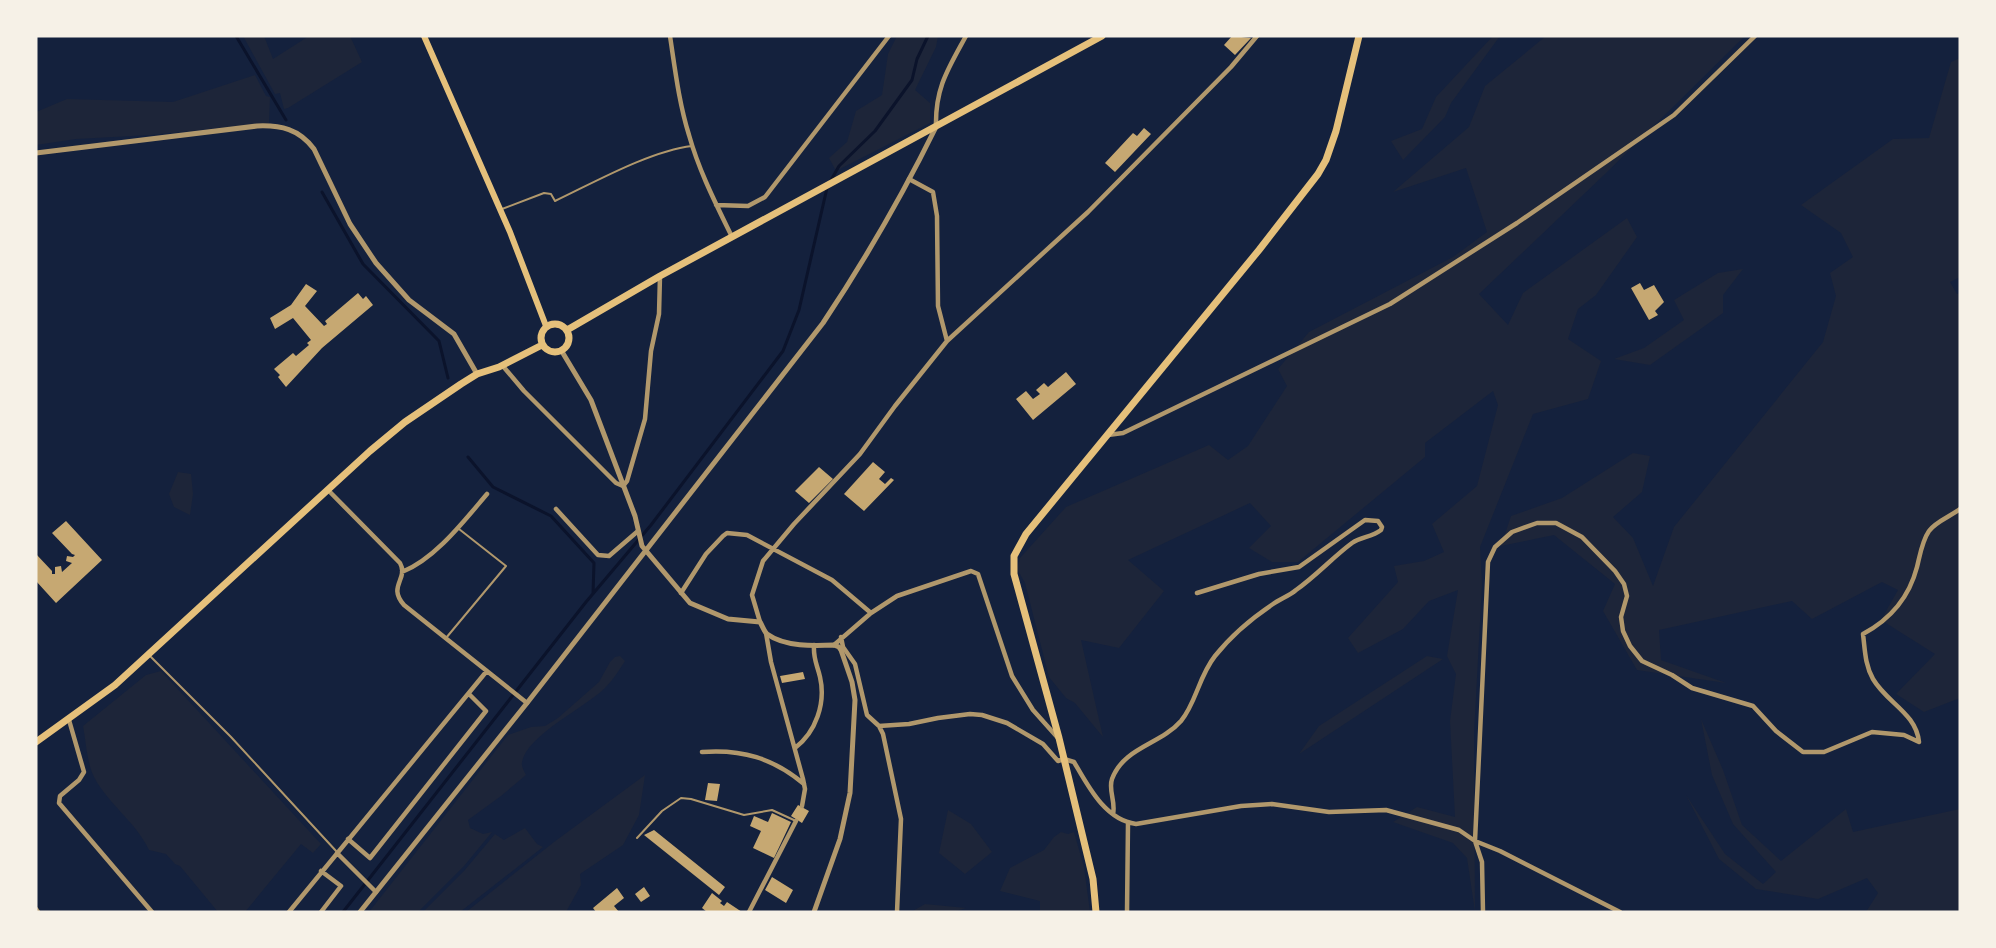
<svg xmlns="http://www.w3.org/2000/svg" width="1996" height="948" viewBox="0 0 1996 948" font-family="Barlow,sans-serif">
<rect width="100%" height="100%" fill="#14213d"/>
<path fill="#1d2539" d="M243,36H264L273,59L309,36H350L362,62L288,108L284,109L280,93L275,94Z
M897,36H938L936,47L915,90L930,103V123L836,171L829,158L847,142L856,111L882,95L888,54Z
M1493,36H1500L1451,103L1445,117L1403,160L1391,141L1422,129L1436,97Z
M1546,36H1745L1605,174L1479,294L1508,325L1523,293L1627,218L1637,237L1596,295L1578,309L1568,339L1601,361L1588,399L1533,414L1480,547L1482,584L1474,734L1475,912L1467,858L1453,843L1393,822L1417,807L1455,817L1450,721L1456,674L1447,656L1458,590L1429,601L1403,629L1358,653L1348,638L1398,582L1394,566L1424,561L1444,552L1432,524L1477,486L1498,405L1493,391L1425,443V457L1298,562H1272L1249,548L1271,526L1250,503L1128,560L1164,591L1119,648L1081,640L1103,737L1075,703L1066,698L1049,677L1025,583L1017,569L1020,558L1066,507L1209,445L1228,460L1248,446L1287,386L1278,369L1309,332L1453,257L1487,232L1466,168L1393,192L1469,127L1485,86Z
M1960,58V277L1950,282L1957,294L1960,293V698L1924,712L1896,694L1935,654L1881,620L1898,590L1882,582L1812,619L1792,601L1659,630L1661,660L1726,683L1637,670L1603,611L1615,584L1554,535L1501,546L1511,516L1562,498L1633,453L1650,456L1642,492L1613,517L1633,538L1653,586L1674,527L1823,342L1836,296L1830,273L1853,257L1841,233L1801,205L1893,139L1929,138L1951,62Z
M255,75L266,96L270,97L269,123L151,135L76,139L36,145V112L67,99L173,102Z
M1743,269L1723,295V313L1650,365L1614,359L1644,348L1684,320L1674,300L1718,273Z
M178,472L191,474L193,494L190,515L174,507L169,494Z
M620,656L625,661C619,670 613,680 605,688C586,707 527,735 522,762C521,766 524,771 526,775L501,796L468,820L470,828L483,834L492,832L464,866L418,912H369L508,735L531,727L545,726L558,718L599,682L610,662L615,657Z
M1427,656L1443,659L1299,754L1319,726Z
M161,671L321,844L313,853L301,844L245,912H218L180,866L175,864L166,854L149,850C136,822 108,804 94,777C87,763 86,742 83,726L146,675Z
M1701,719L1723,770L1742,825L1781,861L1846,809L1853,832L1960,809V912H1866L1878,893L1867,878L1818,899L1756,889L1719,859L1686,795L1725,854L1763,884L1776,872L1733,824L1712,775Z
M645,775L639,815L623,845L580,874L581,885L566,912H466L554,842Z
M948,810L971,824L992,852L965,874L939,853Z
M525,828L537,844L543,847L460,912H423L464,871L495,834L504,840Z
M1061,832L1068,834L1074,832L1084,867L1090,912H1040V901L1000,891L1010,868L1044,850L1054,837Z
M925,904L966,908L953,912H911Z"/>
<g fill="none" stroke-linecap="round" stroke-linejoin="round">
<path stroke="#0b132b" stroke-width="3" d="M236,36L286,120
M830,182L839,166L875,131L912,80L917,59L928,36
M322,192L363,264L439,341L448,378
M468,457L493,487L551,516L594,563L593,594
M343,912L586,602L651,525L783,351L799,310L827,188"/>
</g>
<path fill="#c6a872" d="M1232,36L1251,38L1235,55L1224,45Z
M1144,128L1151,134L1115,172L1105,163L1133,133L1137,136Z
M1640,283L1644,290L1654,285L1664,302L1655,311L1658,315L1649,320L1631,288Z
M306,284L317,291L305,306L324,326L327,324L325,321L358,293L363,299L366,296L373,305L322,348L286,387L278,377L280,375L274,369L293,353L296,356L309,345L307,343L311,340L293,318L275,329L270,318L291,305Z
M1066,372L1076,384L1033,420L1016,399L1026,391L1033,399L1040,394L1036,390L1044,383L1048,387Z
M873,462L885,472L879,479L885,484L891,478L894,480L864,511L844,494Z
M819,467L833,479L809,503L795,491Z
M66,521L102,560L56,603L36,581V554L52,571V574H55V567L61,566L62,572L72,563L66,561L67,556L73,557L75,555L72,554L52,533Z
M803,672L805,679L782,683L780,676Z
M708,783L720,784L717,801L705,800Z
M798,805L809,811L802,823L791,816Z
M772,813L791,822L774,858L753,848L761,831L750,826L754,816L768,822Z
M654,830L725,887L719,895L644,835Z
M772,877L793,890L786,903L765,890Z
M644,887L650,896L641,902L635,894Z
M617,888L624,898L614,906L619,912H596L593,908Z
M712,893L722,901L720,903L724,906L727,902L742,912H707L702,908Z"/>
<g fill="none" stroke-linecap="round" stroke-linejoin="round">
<path stroke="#b1986c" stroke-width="2" d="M502,209L544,193L551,194L555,201C595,182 650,151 692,146
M446,638L506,566L459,529
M151,657L231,737L337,852
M637,838L662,811L681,798L691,799L744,815L772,810L796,821
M219,912H220"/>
<path stroke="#b1986c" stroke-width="4.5" d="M670,36C675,69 679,103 689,135C699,171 716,204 732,237
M936,127C935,88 948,69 966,36
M909,179L933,192L937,216L938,306L947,341
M716,205L748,206L765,197L889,36
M502,365L524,391L616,483L623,486L627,481L645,419L651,351L659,314L660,276
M1108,435L1123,433L1390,304L1517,223L1674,115L1755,36
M328,490L400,563C409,579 387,586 404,605L527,703
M556,509L598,555L609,556L638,531
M402,572C435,559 464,521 487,494
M681,593L706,554L723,536L727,533L747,535L832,580L871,613
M760,622L752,595L763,561L794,524L860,454L895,406L947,341L1088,212L1231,67L1257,36
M766,633L771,662L803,779L805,789L802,806
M841,637L843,647L855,664L867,715L879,726L883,734L901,819L897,912
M834,645L871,613L897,596L971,571L978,574L1012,676L1033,710L1058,738
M69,720L84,772L79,780L60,796L59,803L152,912
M879,726L909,724L938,718L970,714L982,715L1007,723L1043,744L1058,761L1064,759L1074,762C1088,786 1105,820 1136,824L1241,806L1272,804L1329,812L1386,810L1459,830L1475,841L1500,851L1620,912
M795,748C816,732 826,703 820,677C817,664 813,659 814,645
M702,752C742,749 773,758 804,784
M1113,814C1116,802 1108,790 1112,779C1124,747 1160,745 1181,721C1196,703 1199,676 1215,656C1230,637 1252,618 1273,604C1280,599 1289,596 1296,590C1316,576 1333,557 1352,543C1361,537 1372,537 1381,530L1382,527L1378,521L1365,520L1299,567L1259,574L1197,593
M348,839L370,858L486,711L469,694
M337,853L376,892
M36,909L38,912
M289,912L486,672
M321,912L341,886L321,871
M749,912L796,821
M1127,912L1128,823
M1483,912L1482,862L1475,841L1488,562L1495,547L1512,532L1537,523H1556L1582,537L1615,571L1624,584L1627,596L1621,617L1623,631L1630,646L1642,661L1672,675L1692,688L1753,706L1776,731L1803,752H1824L1872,732L1904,735L1919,742C1916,713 1887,703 1873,679C1865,665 1865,650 1863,634C1891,619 1909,598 1917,567C1920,555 1922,541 1929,531C1935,522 1951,516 1960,509"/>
<path stroke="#b1986c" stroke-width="5" d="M36,153L257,126C281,125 299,129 314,149L350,224L376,263L409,300L454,334L477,374
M561,350L591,400L635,516L642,546L690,603L728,619L760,622C762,625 764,631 767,634C785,647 814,646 834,645L839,647L841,650L852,682L855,700L850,793L840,839L814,912
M360,912L527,703L823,323C865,260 903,194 936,127"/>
<path stroke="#e5c07b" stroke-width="6" d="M424,36L510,232L546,326"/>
<path stroke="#e5c07b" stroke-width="7" d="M541 338a14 14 0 1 1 28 0a14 14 0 1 1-28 0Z
M567,330L660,276L1102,36
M36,742L115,685L370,451L405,422L461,384L477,374L499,367L542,345
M1096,912L1093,879L1059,738L1014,574V556L1026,534L1259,250L1318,174L1326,160L1336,131L1359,36"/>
</g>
<rect width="1996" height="948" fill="none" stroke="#f6f1e7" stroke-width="75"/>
</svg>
